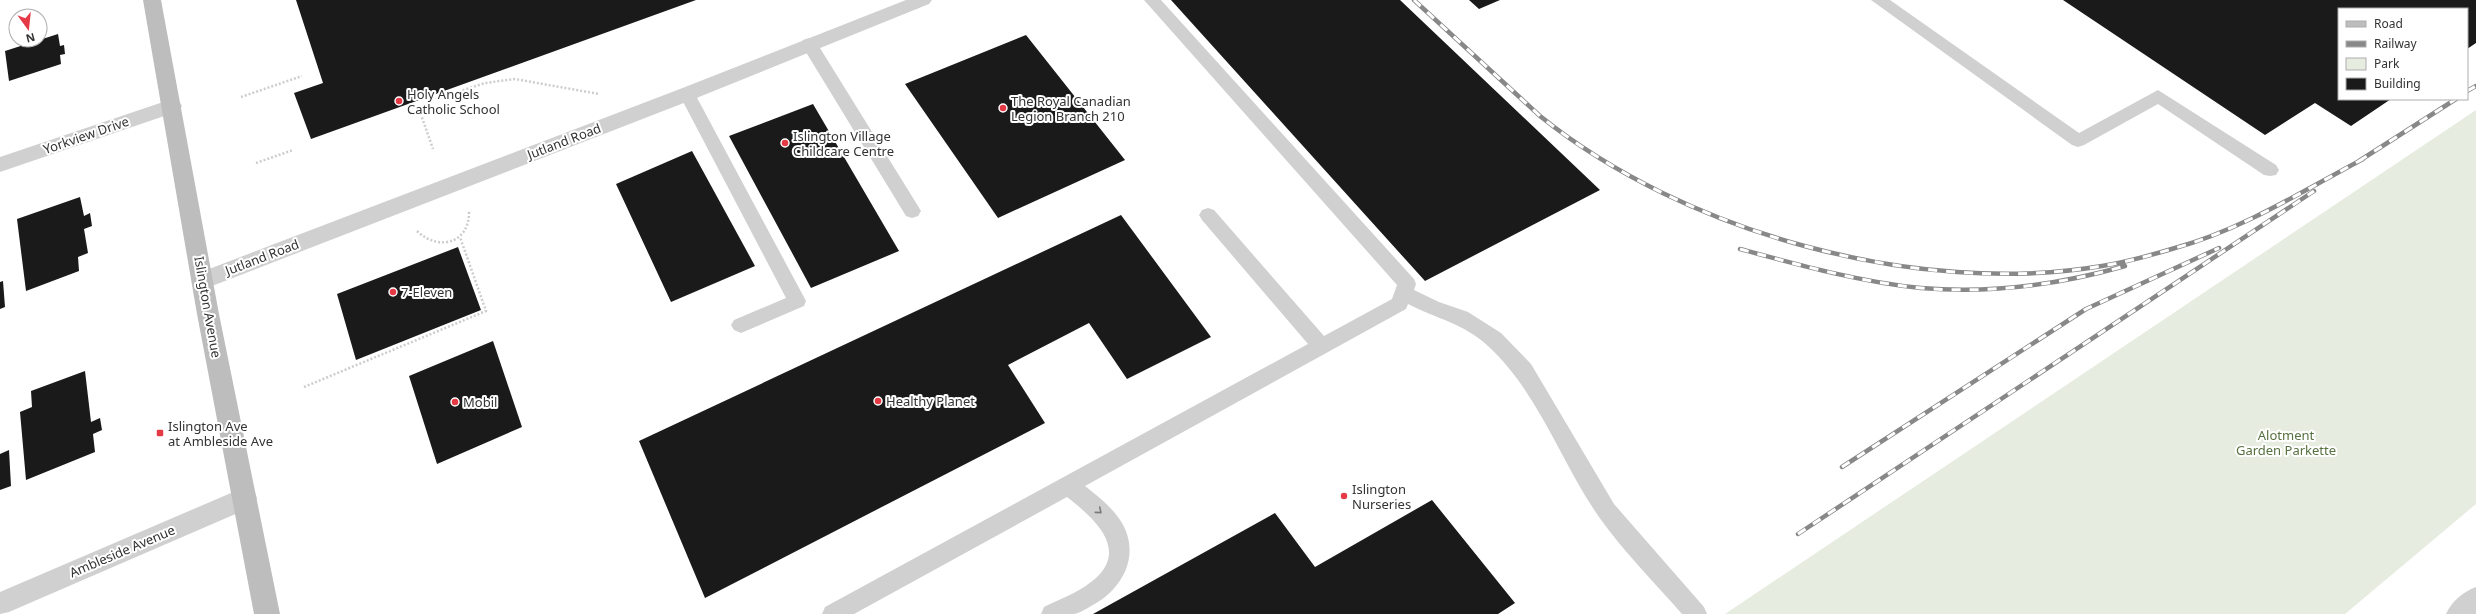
<svg xmlns="http://www.w3.org/2000/svg" width="2476" height="614" viewBox="0 0 2476 614" font-family="'Noto Sans',sans-serif">
<rect width="100%" height="100%" fill="#fff"/>
<path fill="#e6ecdf" d="M2476,110V504L2345,614H1725Z"/>
<path fill="#1a1a1a" d="M296,0H696L311,139L294,93L323,83Z
M1171,0H1400L1600,190L1425,281Z
M1469,0H1500L1479,9Z
M2063,0H2476V43L2467,49V9H2339V99H2391L2351,126L2315,103L2265,135Z
M58,34L60,46L64,45L65,54L60,55L61,64L9,81L5,51Z
M1026,35L1125,160L998,218L905,84Z
M813,104L899,251L811,288L729,136Z
M692,151L755,266L671,302L616,184Z
M80,197L84,216L90,213L92,226L84,229L88,253L78,257L79,271L26,291L17,219Z
M1121,215L1211,337L1127,379L1089,323L1008,365L1045,423L705,598L639,441Z
M458,247L481,310L356,360L337,294Z
M3,281L5,307L0,309V282Z
M493,341L522,427L437,464L409,376Z
M85,371L91,422L100,418L102,430L93,434L95,452L26,480L20,412L32,407L31,391Z
M9,450L11,486L0,490V454Z
M1432,500L1515,603L1498,614H1093L1275,513L1315,567Z"/>
<g fill="none" stroke-linecap="round" stroke-linejoin="round">
<path stroke="#cdcdcd" stroke-width="2.5" stroke-dasharray="2 2" stroke-linecap="butt" d="M241,97L302,76
M436,99L485,83L515,79L599,94
M418,106L433,149
M256,163L293,150
M417,231C439,252 470,243 469,211
M304,387L486,311L460,237"/>
<path fill="#d0d0d0" fill-rule="evenodd" d="M1144,0H1161L1414,279L1416,284L1414,290L1439,302L1468,312L1501,333L1531,364L1614,504L1704,607L1707,614H1682C1655,583 1622,550 1599,517C1560,461 1539,393 1488,346C1465,324 1435,318 1408,304L1406,309L1085,486C1099,497 1113,508 1122,523C1141,556 1122,590 1091,606C1086,609 1080,613 1074,614C1064,614 1051,614 1041,614L1044,607C1060,599 1077,593 1091,582C1132,551 1094,518 1067,497L854,614H822L825,607L1308,344L1202,220L1199,215L1202,210L1208,208L1214,210L1324,336L1392,299L1397,285Z
M1871,0H1890L2079,133L2158,90L2276,165L2279,170L2276,175L2270,176L2264,175L2158,104L2084,145L2078,147L2072,145Z
M809,38L815,40L918,206L921,211L918,216L912,218L906,216L801,44L803,40Z
M687,88L693,90L695,94L806,301L804,306L741,333L734,330L731,325L734,320L786,298L679,94L681,90Z"/>
<path fill="#d0d0d0" fill-rule="evenodd" d="M172,99L179,101L182,106L179,111L0,172V157Z
M245,487L254,490L257,498L254,506L9,612L0,614V592Z
M2476,587V614H2446C2452,601 2463,592 2476,587Z"/>
<path fill="#d0d0d0" fill-rule="evenodd" d="M906,0H932L929,4L694,99L212,286L204,289L196,286L193,280L196,274L680,89Z"/>
<path fill="#bdbdbd" fill-rule="evenodd" d="M143,0H161L219,314L280,614H254L197,314Z"/>
<defs>
<path id="rail" d="M1414,0L1540,116C1685,233 1918,297 2102,266C2127,262 2152,255 2175,248C2241,230 2303,191 2363,159
M2467,91L2476,86
M2359,161L2456,99
M1740,249C1799,265 1860,282 1921,288C1990,294 2058,285 2125,266
M1842,467L2086,309L2219,248
M1798,534L2314,191"/>
</defs>
<use href="#rail" stroke="#888" stroke-width="4.5"/>
<use href="#rail" stroke="#fff" stroke-width="3" stroke-dasharray="9" stroke-linecap="butt"/>
</g>
<defs><path id="oneway-chevron" d="M-2-3.5L2.5 0L-2 3.5" fill="none" stroke-width="1.6" stroke-linecap="round" stroke-linejoin="round"/></defs>
<use stroke="#7a7a7a" href="#oneway-chevron" transform="translate(1099 511) rotate(41)"/>
<g fill="#e63946" stroke="#fff" stroke-width="1.5">
<circle cx="399" cy="101" r="4"/>
<circle cx="1003" cy="108" r="4"/>
<circle cx="785" cy="143" r="4"/>
<circle cx="393" cy="292" r="4"/>
<circle cx="878" cy="401" r="4"/>
<circle cx="455" cy="402" r="4"/>
<rect x="156" y="429" width="8" height="8" rx="2"/>
<circle cx="1344" cy="496" r="4"/>
</g>
<g text-anchor="middle" stroke-width="4" stroke-linejoin="round" paint-order="stroke">
<g font-size="13" fill="#333" stroke="#fff" text-anchor="start">
<text x="407" y="99">Holy Angels<tspan x="407" dy="15">Catholic School</tspan></text>
<text x="1011" y="106">The Royal Canadian<tspan x="1011" dy="15">Legion Branch 210</tspan></text>
<text x="793" y="141">Islington Village<tspan x="793" dy="15">Childcare Centre</tspan></text>
<text x="401" y="297">7-Eleven</text>
<text x="886" y="406">Healthy Planet</text>
<text x="463" y="407">Mobil</text>
<text x="168" y="431">Islington Ave<tspan x="168" dy="15">at Ambleside Ave</tspan></text>
<text x="1352" y="494">Islington<tspan x="1352" dy="15">Nurseries</tspan></text>
</g>
<g font-size="13" fill="#333" stroke="#fff">
<text transform="translate(86 135) rotate(-19)" y="5">Yorkview Drive</text>
<text transform="translate(564 141) rotate(-21)" y="5">Jutland Road</text>
<text transform="translate(262 257) rotate(-21)" y="5">Jutland Road</text>
<text transform="translate(208 307) rotate(80)" y="5">Islington Avenue</text>
<text transform="translate(122 551) rotate(-23)" y="5">Ambleside Avenue</text>
</g>
<g font-size="13" fill="#56703f" stroke="#fff">
<text x="2286" y="440">Alotment<tspan x="2286" dy="15">Garden Parkette</tspan></text>
</g>
</g>
<rect x="2338" y="8" width="130" height="92" fill="#ffffff" stroke="#adadad"/>
<rect x="2346" y="21" width="20" height="6" fill="#bdbdbd" stroke="#adadad"/>
<text x="2374" y="28" font-size="12" fill="#333333">Road</text>
<rect x="2346" y="41" width="20" height="6" fill="#888888" stroke="#adadad"/>
<text x="2374" y="48" font-size="12" fill="#333333">Railway</text>
<rect x="2346" y="58" width="20" height="12" fill="#e6ecdf" stroke="#adadad"/>
<text x="2374" y="68" font-size="12" fill="#333333">Park</text>
<rect x="2346" y="78" width="20" height="12" fill="#1a1a1a" stroke="#adadad"/>
<text x="2374" y="88" font-size="12" fill="#333333">Building</text>
<g transform="translate(28 28) rotate(165)"><circle r="19" fill="#ffffff" stroke="#adadad"/>
<path d="M0-3L7 15L0 10L-7 15Z" fill="#e63946"/>
<text y="-6" font-size="11" font-weight="bold" text-anchor="middle" fill="#333333">N</text>
</g>
</svg>
